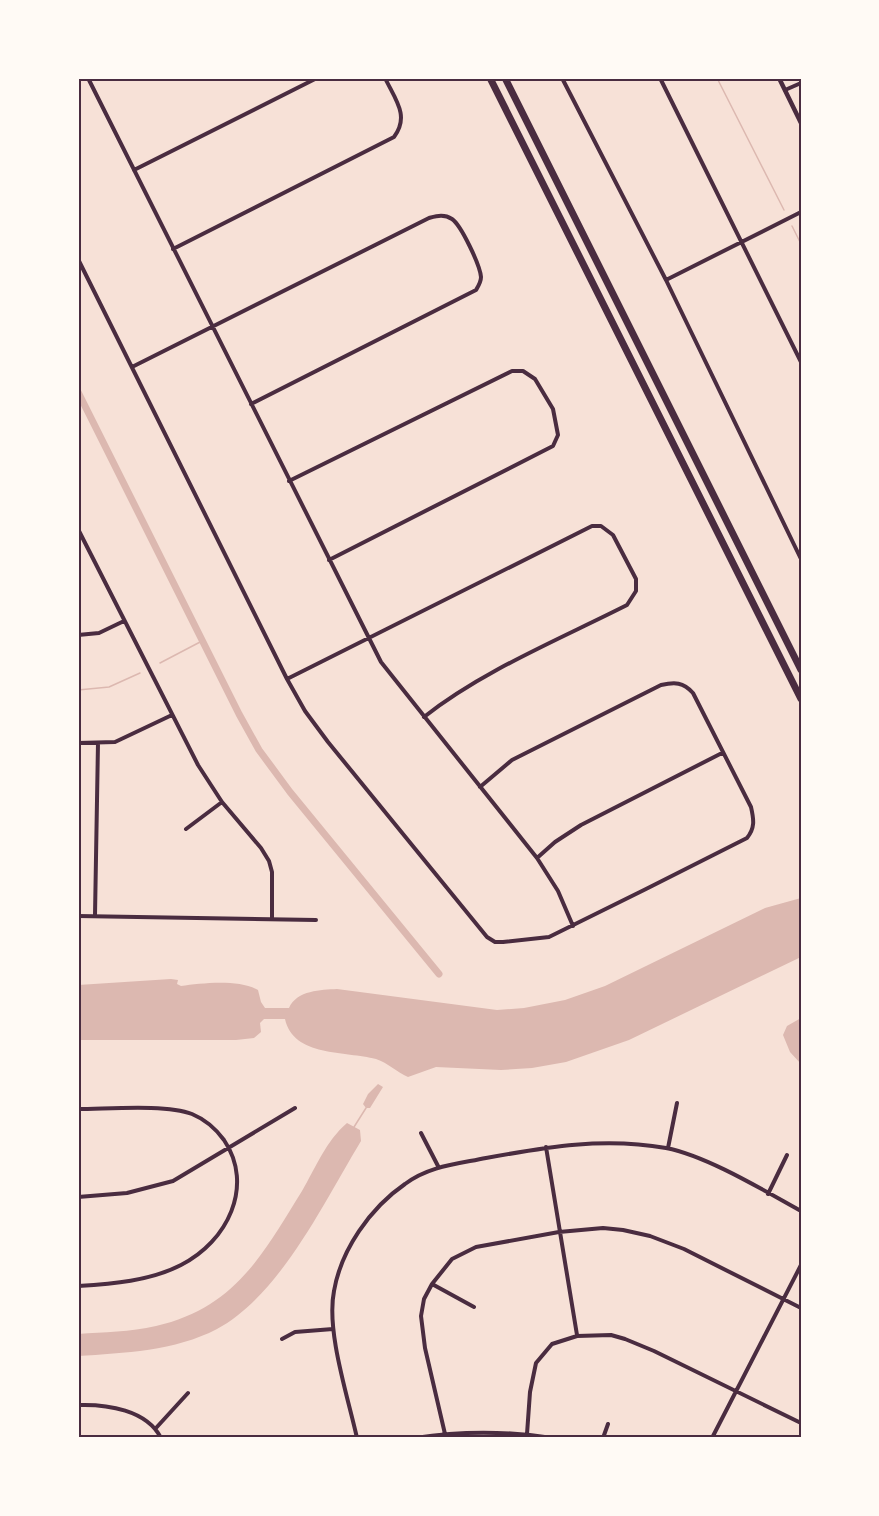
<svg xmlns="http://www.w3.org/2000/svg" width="879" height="1516" viewBox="0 0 879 1516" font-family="Montserrat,sans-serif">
<rect width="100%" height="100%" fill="#f7e1d7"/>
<path fill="#dcb8b0" d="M801,898V957L629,1040L566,1062L532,1068L501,1070L436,1067L408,1077C397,1072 388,1063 376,1059C346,1051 293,1057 285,1019H264L260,1023L261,1032L254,1038L236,1040H78V985L171,979L178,980L177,984L181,986C202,983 239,979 258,990L261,1002L265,1008H289C297,990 321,990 337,989L497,1010L524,1008L565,1000L605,986L765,908Z
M801,1018V1064L790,1052L783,1035L787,1026Z
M378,1084L383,1087L370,1108H366L363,1104L368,1094Z
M347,1123L360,1130L361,1141C324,1202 281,1294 217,1329C175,1351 124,1353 78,1356V1334C104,1332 130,1332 156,1326C235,1308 263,1254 302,1191C316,1167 326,1141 347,1123Z"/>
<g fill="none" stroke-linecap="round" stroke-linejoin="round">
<path stroke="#dcb8b0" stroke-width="1.5" d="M717,78L784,210
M792,226L801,244
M160,663L202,641
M78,690L109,687L140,673
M354,1127L366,1108"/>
<path stroke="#dcb8b0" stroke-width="7" d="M78,392L239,714L259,750L290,792L439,974"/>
<path stroke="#4a2c40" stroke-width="4" d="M88,78L381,662L537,858L558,891L573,926
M562,78L666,280L801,559
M660,78L801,362
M785,90L801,83
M134,170L317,78
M173,249L394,137C410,116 395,99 385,78
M78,259L287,679L305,711L328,742L487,937L495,942H503L549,937L646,889L747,838C755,828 754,820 751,807L693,693C683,682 675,682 661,685L512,760L480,787
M666,280L801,212
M132,367L429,218C437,216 444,214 452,219C461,225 480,265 481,277C481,282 479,285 476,290L251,404
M289,481L512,371H523L535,379L553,409L558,435L553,446L329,560
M78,529L198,765L222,802L261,848L269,861L272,872V919
M78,635L99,633L124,621
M287,679L592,526H601L613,535L636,579V591L627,605C560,639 482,671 424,717
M78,743L115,742L172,715
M186,829L222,802
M537,858L555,842L581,825L722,753
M95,915L98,743
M78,916L316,920
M78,1109C108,1109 166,1104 192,1114C204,1119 216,1129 224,1140C255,1186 227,1242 181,1265C150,1281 112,1284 78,1286
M421,1133L438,1166
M546,1147L577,1335
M668,1148L677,1103
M768,1194L787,1155
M78,1197L127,1193L173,1181L295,1108
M432,1284L474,1307
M282,1339L295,1332L333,1329
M78,1405C107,1404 147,1410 161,1438
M156,1428L188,1393
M445,1434L425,1348L421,1316L424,1299L432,1284L452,1259L476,1247L559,1232L603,1228L623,1230L650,1236L684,1249L801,1308
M527,1434L530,1392L536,1363L552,1344L577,1336L611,1335L625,1339L654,1351L801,1423
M357,1438C348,1397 326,1331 334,1291C341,1250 370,1208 405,1184C429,1166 457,1164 486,1158C547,1147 603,1137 666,1148C707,1156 763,1190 801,1211
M415,1438C460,1431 507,1431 552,1438
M603,1438L608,1424
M712,1438L801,1265"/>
<path stroke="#4a2c40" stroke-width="4.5" d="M779,78L801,123"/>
<path stroke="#4a2c40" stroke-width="7" d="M490,78L801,699
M505,78L801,670"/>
</g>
<rect width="879" height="1516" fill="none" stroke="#fffaf5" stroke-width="159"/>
<rect x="80" y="80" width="720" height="1356" fill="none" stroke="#4a2c40" stroke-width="2"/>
</svg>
